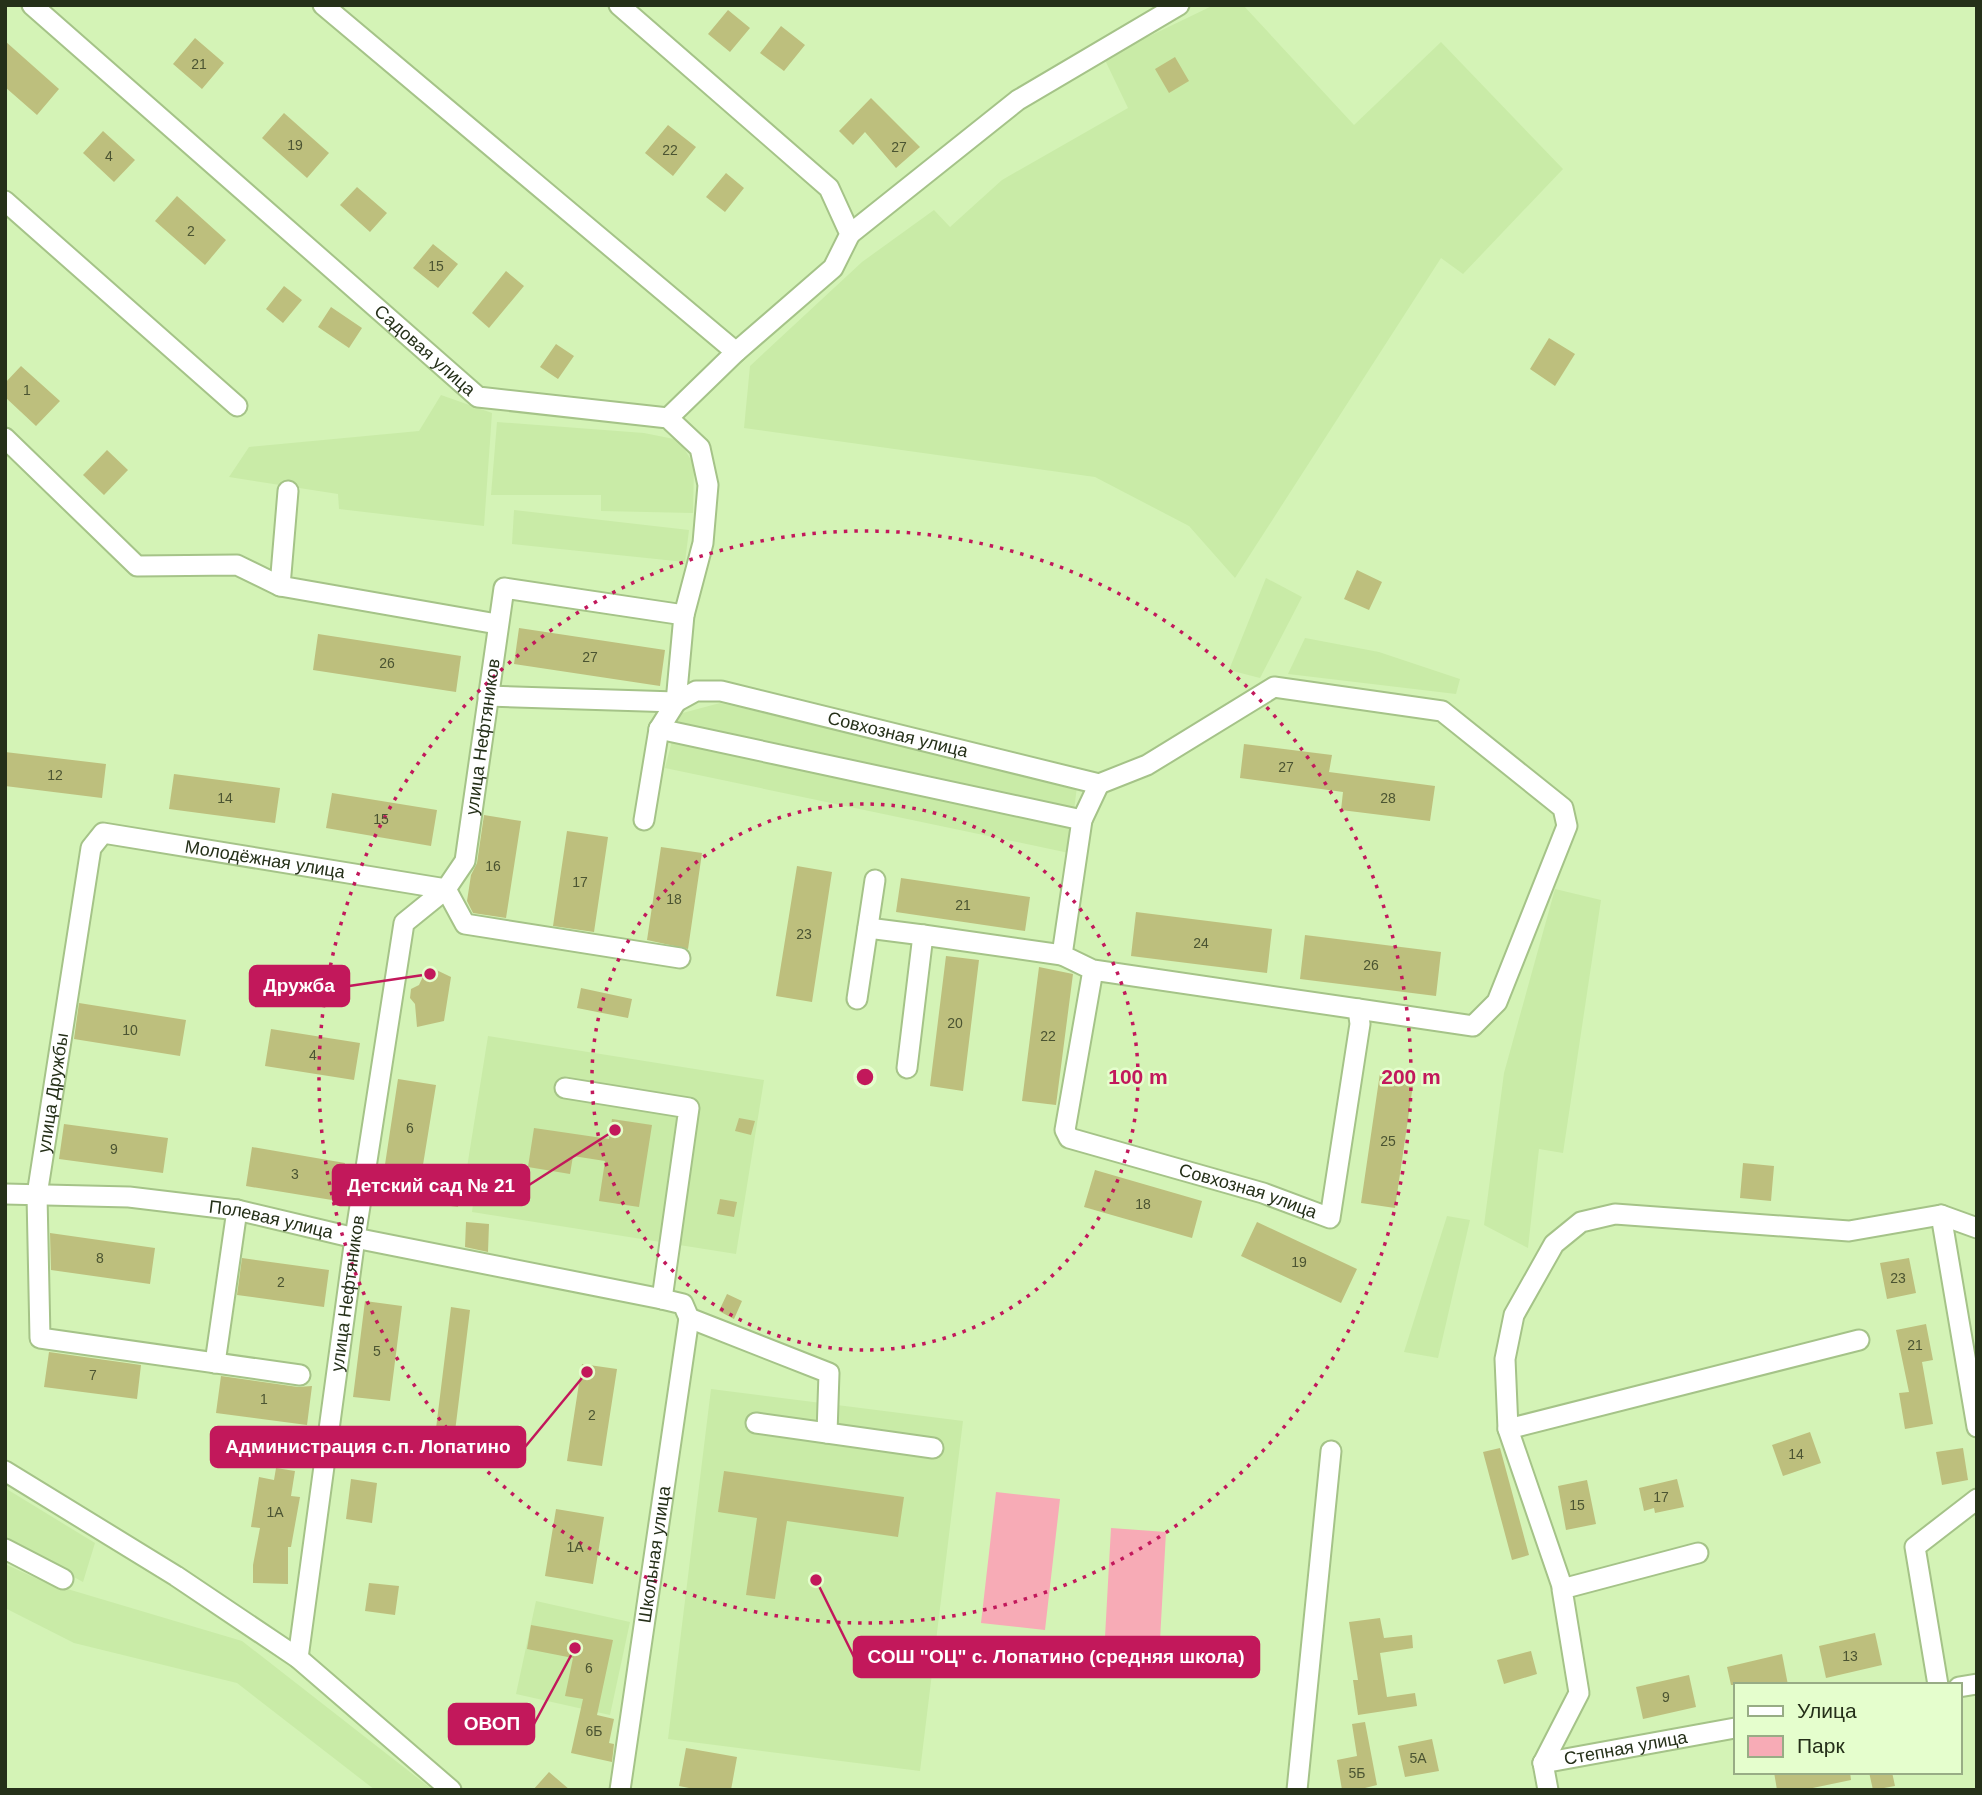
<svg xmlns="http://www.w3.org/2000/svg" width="1982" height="1795" viewBox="0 0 1982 1795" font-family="Arial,sans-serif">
<rect width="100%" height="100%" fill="#d4f3b6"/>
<path fill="#c9eba7" d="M1214,5H1243L1354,125L1441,42L1563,169L1463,274L1441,258L1235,578L1189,526L1095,477L744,428L750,366L862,262L934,210L950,227L1002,180L1128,108L1104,58Z
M441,395L492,413L484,526L339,509L338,494L229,477L249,447L419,431Z
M497,422L644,433L679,440L694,465L693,513L601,511V495H491Z
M514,510L689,530L685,562L512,544Z
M1266,578L1302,597L1260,678L1229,670Z
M1305,638L1379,652L1460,679L1456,694L1288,674Z
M720,703L1077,786L1069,853L665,768L679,714Z
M1555,889L1601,900L1563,1153L1539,1149L1528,1248L1484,1225L1504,1073Z
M488,1036L764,1080L736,1254L472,1212L476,1182L465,1180Z
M1447,1216L1470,1220L1438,1358L1404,1352Z
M711,1389L963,1421L920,1771L668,1739Z
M5,1488L95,1543L83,1582L5,1540Z
M5,1564L44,1582L242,1641L433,1790H375L237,1683L74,1643L5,1608Z
M536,1601L630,1622L610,1715L516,1694Z"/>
<path fill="#f7abb6" d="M996,1492L1060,1499L1045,1630L981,1623Z
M1111,1528L1166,1532L1160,1640L1105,1637Z"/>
<path fill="#bdbf7d" d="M728,10L750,28L730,52L708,34Z
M781,26L805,45L784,71L760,53Z
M195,38L224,63L202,89L173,64Z
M5,41L59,89L37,115L5,87Z
M1175,57L1189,81L1169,93L1155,69Z
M871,98L920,147L896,168L865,132L853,145L839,131Z
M284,113L329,153L307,178L262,138Z
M668,125L696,147L673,176L645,153Z
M103,131L135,160L114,182L83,153Z
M726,173L744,188L725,212L706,197Z
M357,187L387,213L370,232L340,205Z
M177,196L226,240L205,265L155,221Z
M433,244L458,264L438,288L413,268Z
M506,271L524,286L489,328L472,313Z
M284,286L302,300L283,323L266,309Z
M331,307L362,328L349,348L318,327Z
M1549,338L1575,354L1555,386L1530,369Z
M556,344L574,356L558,379L540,367Z
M21,366L60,401L36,426L5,397V383Z
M107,450L128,470L104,495L83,475Z
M1357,570L1382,582L1369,610L1344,599Z
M519,628L665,650L660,686L514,664Z
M318,634L461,656L456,692L313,670Z
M1244,744L1332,755L1329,772L1435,786L1430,821L1341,810L1343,792L1240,778Z
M5,752L106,764L102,798L5,786Z
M174,774L280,788L275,823L169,809Z
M332,793L437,810L431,846L326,828Z
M484,815L521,821L506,918L473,913L467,901L471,875L477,863Z
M567,831L608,837L594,932L553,926Z
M661,847L702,853L688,949L647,940Z
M797,866L832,872L812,1002L776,996Z
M901,878L1030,897L1025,931L896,912Z
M1136,912L1272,929L1267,973L1131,956Z
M1305,935L1441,952L1436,996L1300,979Z
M946,956L979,960L963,1091L930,1086Z
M428,966L451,977L444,1021L417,1027L415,1004L410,998L411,989L419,985Z
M1039,967L1073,974L1056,1105L1022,1101Z
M581,988L632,999L628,1018L577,1008Z
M79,1003L186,1020L180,1056L74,1039Z
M271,1029L360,1043L354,1080L265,1066Z
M1380,1073L1414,1078L1395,1208L1361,1203Z
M398,1079L436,1085L421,1177L384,1171Z
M739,1118L755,1121L751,1135L735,1131Z
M612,1119L652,1125L639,1207L599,1201L605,1161L573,1156L570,1174L528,1167L534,1128L609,1139Z
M64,1124L168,1138L163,1173L59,1159Z
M252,1147L345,1163L338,1201L246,1186Z
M1743,1163L1774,1166L1771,1201L1740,1198Z
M1095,1170L1202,1201L1192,1238L1084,1207Z
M445,1190L460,1192L458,1207L443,1205Z
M720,1199L737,1202L734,1217L717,1214Z
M466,1222L489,1224L488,1252L465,1247Z
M1257,1222L1357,1269L1341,1303L1241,1256Z
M50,1233L155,1248L150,1284L51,1270Z
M242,1258L329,1270L324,1307L237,1295Z
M1909,1258L1916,1293L1887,1299L1880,1263Z
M727,1294L742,1301L734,1319L719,1311Z
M365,1301L402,1306L390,1401L353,1397Z
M451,1307L470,1310L451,1464L432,1461Z
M1926,1324L1933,1360L1922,1362L1933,1424L1905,1429L1899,1393L1909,1392L1896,1330Z
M49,1352L141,1365L137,1399L44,1387Z
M582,1364L617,1369L602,1466L567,1461Z
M221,1376L298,1387L312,1386L307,1425L216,1413Z
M1810,1432L1821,1463L1783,1476L1772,1445Z
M1500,1448L1529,1555L1512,1560L1483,1452Z
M1963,1448L1968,1480L1942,1485L1936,1452Z
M276,1468L295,1471L291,1496L300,1497L291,1547H288V1584L253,1583V1565L260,1528L251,1527L259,1477L274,1480Z
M724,1471L904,1497L898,1537L787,1521L775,1599L746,1595L757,1518L718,1512Z
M351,1479L377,1483L372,1523L346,1519Z
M1677,1479L1684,1507L1655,1513L1654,1508L1644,1511L1639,1488Z
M1587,1480L1596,1524L1566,1530L1558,1486Z
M556,1509L604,1517L593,1584L545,1576Z
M369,1583L399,1586L395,1615L365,1611Z
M1380,1618L1384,1638L1412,1635L1413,1648L1380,1653L1387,1697L1415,1693L1417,1706L1358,1715L1353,1680H1358L1349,1622Z
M531,1625L613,1640L597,1715L614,1719L609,1743L614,1744L612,1762L571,1753L583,1699L565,1696L573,1658L527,1649Z
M1875,1633L1882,1665L1826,1678L1819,1646Z
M1531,1651L1537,1674L1504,1684L1497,1660Z
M1782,1654L1788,1685H1731L1727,1667Z
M1689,1675L1696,1707L1643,1719L1636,1687Z
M1365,1722L1377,1785L1365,1788L1366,1790H1342L1337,1760L1357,1756L1352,1724Z
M1432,1739L1439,1771L1405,1777L1398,1746Z
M686,1748L737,1757L731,1790H699L679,1786Z
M549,1772L570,1790H533Z
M1774,1772H1850L1851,1780L1803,1790H1777Z
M1869,1772H1892L1895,1786L1873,1790Z"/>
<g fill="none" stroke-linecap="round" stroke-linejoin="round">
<defs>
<g id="minor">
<path id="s1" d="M32,5L478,397L668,418L700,448L708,485L703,543L684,615L676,702L659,729L644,820"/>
<path d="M323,5L736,352"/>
<path d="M619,5L829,188L850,234L833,268L736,352L668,418"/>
<path d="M5,201L237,406"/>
<path d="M850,234L1018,100L1179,5"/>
<path d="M5,438L137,566L237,565L280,586"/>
<path d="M288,491L280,586L497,624"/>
<path id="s2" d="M488,696L676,702L696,691H721L1099,784L1082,820L1062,955L1093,970L1065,1130L1069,1138L1263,1193L1330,1218L1360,1024L1358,1009L1093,970"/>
<path d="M659,729L1082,820"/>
<path d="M1099,784L1147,765L1274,687L1442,711L1563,808L1567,826L1497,1002L1473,1026L1358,1009"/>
<path d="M868,928L923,935"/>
<path d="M857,999L875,880"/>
<path d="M907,1068L923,935L1062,955"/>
<path d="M565,1088L689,1108L662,1299"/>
<path id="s3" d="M5,1194L129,1197L237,1210L355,1238L662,1299L683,1304L689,1318"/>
<path d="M1941,1215L1977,1427"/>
<path d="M689,1318L829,1373L827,1433L933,1448"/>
<path d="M215,1363L237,1210"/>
<path id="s4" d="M300,1375L40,1338L37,1195L91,848L103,833L446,889L465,924L680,958"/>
<path d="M756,1423L827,1433"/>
<path d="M1508,1429L1859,1340"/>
<path d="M5,1471L176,1576L298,1658L451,1790"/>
<path d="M5,1549L63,1579"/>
<path d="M1563,1589L1508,1429L1505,1359L1514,1315L1554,1244L1581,1222L1615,1214L1849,1231L1941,1215L1977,1228"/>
<path id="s5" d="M298,1658L355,1238L404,923L446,889L465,861L504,588L684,615"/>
<path d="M1938,1685L1915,1547L1977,1499"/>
<path d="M1959,1687L1977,1684"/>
<path d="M1543,1763L1579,1693L1562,1589L1698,1553"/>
<path id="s6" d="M1543,1763L1735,1728"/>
<path d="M1543,1763L1548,1790"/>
<path id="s7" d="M620,1790L689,1318"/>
<path d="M1297,1790L1331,1451"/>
</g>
</defs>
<use href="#minor" stroke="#a5c388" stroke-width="23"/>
<use href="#minor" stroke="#fff" stroke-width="19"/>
</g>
<g fill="none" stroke="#c2185b" stroke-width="3.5" stroke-dasharray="3.5 7">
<circle cx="865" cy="1077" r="273"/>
<circle cx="865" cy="1077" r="546"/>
</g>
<g text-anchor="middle" stroke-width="5" stroke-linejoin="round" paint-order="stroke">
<g font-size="14" fill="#4b5432">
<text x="199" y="69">21</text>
<text x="295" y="150">19</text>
<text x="899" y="152">27</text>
<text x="670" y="155">22</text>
<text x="109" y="161">4</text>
<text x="191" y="236">2</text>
<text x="436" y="271">15</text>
<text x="27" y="395">1</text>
<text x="590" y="662">27</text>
<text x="387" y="668">26</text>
<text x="1286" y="772">27</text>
<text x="55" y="780">12</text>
<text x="225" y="803">14</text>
<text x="1388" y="803">28</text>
<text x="381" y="824">15</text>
<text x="493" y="871">16</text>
<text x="580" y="887">17</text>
<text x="674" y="904">18</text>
<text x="963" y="910">21</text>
<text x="804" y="939">23</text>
<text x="1201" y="948">24</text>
<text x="1371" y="970">26</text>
<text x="955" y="1028">20</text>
<text x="130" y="1035">10</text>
<text x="1048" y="1041">22</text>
<text x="313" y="1060">4</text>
<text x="410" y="1133">6</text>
<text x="1388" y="1146">25</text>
<text x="114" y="1154">9</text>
<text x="295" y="1179">3</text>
<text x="1143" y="1209">18</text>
<text x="100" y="1263">8</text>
<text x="1299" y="1267">19</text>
<text x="1898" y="1283">23</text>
<text x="281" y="1287">2</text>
<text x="1915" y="1350">21</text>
<text x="377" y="1356">5</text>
<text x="93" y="1380">7</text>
<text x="264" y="1404">1</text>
<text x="592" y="1420">2</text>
<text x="1796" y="1459">14</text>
<text x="1661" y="1502">17</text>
<text x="1577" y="1510">15</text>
<text x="275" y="1517">1А</text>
<text x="575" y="1552">1А</text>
<text x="1850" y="1661">13</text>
<text x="589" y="1673">6</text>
<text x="1666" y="1702">9</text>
<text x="594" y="1736">6Б</text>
<text x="1418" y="1763">5А</text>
<text x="1357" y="1778">5Б</text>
</g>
<g font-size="18" fill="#253019" stroke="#e5fecd">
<text dy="6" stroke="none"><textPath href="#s1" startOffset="523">Садовая улица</textPath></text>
<text dy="6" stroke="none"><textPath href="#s2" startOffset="418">Совхозная улица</textPath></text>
<text dy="6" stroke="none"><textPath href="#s5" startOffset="956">улица Нефтяников</textPath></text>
<text dy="6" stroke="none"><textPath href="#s4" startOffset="940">Молодёжная улица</textPath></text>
<text dy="6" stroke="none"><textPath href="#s4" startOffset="509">улица Дружбы</textPath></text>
<text dy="6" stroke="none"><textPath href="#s2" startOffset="1194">Совхозная улица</textPath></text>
<text dy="6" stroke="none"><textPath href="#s3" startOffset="268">Полевая улица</textPath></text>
<text dy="6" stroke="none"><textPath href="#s5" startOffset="368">улица Нефтяников</textPath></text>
<text dy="6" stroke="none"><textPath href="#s7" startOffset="238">Школьная улица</textPath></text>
<text dy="6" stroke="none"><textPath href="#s6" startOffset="84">Степная улица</textPath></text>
</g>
</g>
<circle cx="865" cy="1077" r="10" fill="#c2185b" stroke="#e5fecd" stroke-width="3.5"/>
<g font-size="21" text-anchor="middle" font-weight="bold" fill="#c2185b" stroke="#e5fecd" stroke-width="5" stroke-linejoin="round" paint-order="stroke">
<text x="1138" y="1084">100 m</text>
<text x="1411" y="1084">200 m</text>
</g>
<path fill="none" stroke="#c2185b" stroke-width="2.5" d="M430 974L349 986M615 1130L529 1185M587 1372L525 1447M816 1580L854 1657M575 1648L534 1724"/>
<g fill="#c2185b" stroke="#e5fecd" stroke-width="2.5">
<circle cx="430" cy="974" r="7"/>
<circle cx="615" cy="1130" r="7"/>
<circle cx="587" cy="1372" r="7"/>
<circle cx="816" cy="1580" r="7"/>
<circle cx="575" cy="1648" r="7"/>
</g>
<g fill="#c2185b" stroke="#c2185b" stroke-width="2.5">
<rect x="250" y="966" width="99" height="40" rx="7"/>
<rect x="333" y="1165" width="196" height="40" rx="7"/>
<rect x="211" y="1427" width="314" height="40" rx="7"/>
<rect x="854" y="1637" width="405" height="40" rx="7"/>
<rect x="449" y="1704" width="85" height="40" rx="7"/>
</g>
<g font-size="19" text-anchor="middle" font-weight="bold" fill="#fff">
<text x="299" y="992">Дружба</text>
<text x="431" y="1192">Детский сад № 21</text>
<text x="368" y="1453">Администрация с.п. Лопатино</text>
<text x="1056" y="1663">СОШ "ОЦ" с. Лопатино (средняя школа)</text>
<text x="492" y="1730">ОВОП</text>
</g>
<rect width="1982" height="1795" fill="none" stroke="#253019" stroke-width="14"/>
<rect x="1734" y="1683" width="228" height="91" fill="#e5fecd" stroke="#98ac85" stroke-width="2"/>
<rect x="1748" y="1706" width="35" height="10" fill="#ffffff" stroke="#98ac85" stroke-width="2"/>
<text x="1797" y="1718" font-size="21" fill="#253019">Улица</text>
<rect x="1748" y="1736" width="35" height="21" fill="#f7abb6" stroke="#98ac85" stroke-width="2"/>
<text x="1797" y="1753" font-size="21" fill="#253019">Парк</text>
</svg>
